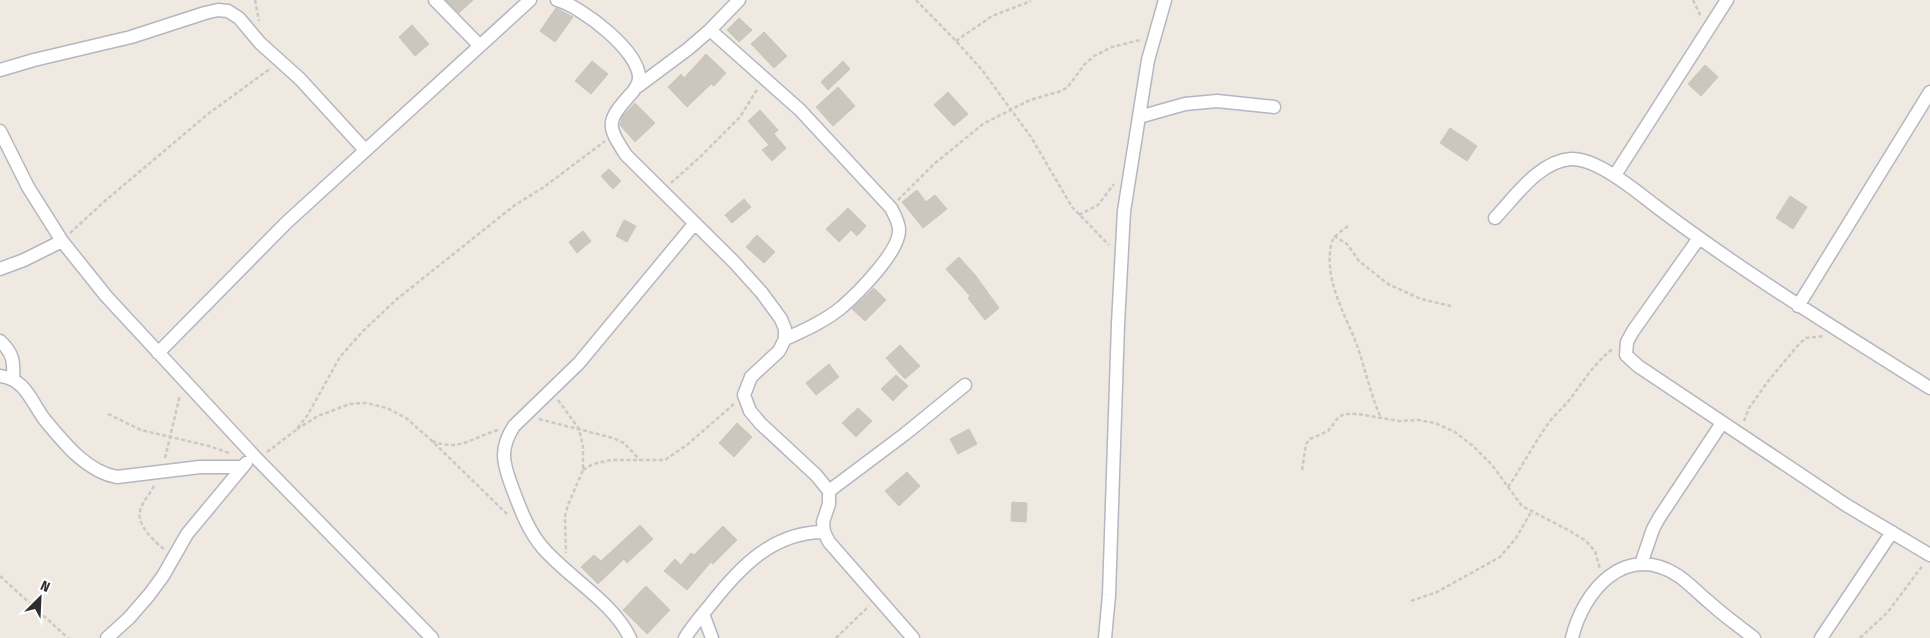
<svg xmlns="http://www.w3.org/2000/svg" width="1930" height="638" viewBox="0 0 1930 638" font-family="'Fira Sans Condensed',sans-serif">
<rect width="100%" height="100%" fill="#efe9e1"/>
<path fill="#cbc7bf" stroke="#cbc5ba" d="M446,0H473L459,13Z
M556,8L573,17L555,42L540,31Z
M739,18L752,30L739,42L727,30Z
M412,25L429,44L415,56L399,37Z
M764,32L787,56L774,68L751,44Z
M706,54L726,73L714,86L711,84L687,107L668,87L681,74L684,78Z
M592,61L608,74L591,94L575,81Z
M843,61L850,69L828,90L821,82Z
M1705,65L1718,77L1701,96L1688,84Z
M838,87L855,106L833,126L816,107Z
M948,92L968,114L954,126L934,105Z
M635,103L655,123L635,142L620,125L623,116Z
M760,110L778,130L774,134L786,148L772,161L762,150L769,145L748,121Z
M1450,128L1477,146L1467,161L1440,143Z
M609,169L621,181L613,189L601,176Z
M917,190L926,202L935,195L947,209L923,228L902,202Z
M1790,196L1807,207L1793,229L1776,218Z
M744,199L751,207L732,223L725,215Z
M848,208L866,226L857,236L851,230L839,242L826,229Z
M624,220L636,226L627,242L616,236Z
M583,231L591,241L577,253L569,242Z
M757,235L775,252L764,263L746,247Z
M959,257L976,276L999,308L985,320L968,298L970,296L946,269Z
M874,288L886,300L865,321L852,309Z
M900,345L920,366L905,379L886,358Z
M829,364L839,377L816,395L806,383Z
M896,375L908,386L893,401L881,389Z
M858,408L872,421L856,437L842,423Z
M737,423L752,437L734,457L719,443Z
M969,429L977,444L958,454L950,439Z
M907,472L920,486L899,506L885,491Z
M1012,502L1027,503L1026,522L1011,521Z
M640,525L653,539L627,563L624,559L598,584L581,567L594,555L601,561Z
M723,526L737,540L713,564L711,562L687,590L664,571L675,559L681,565L691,553L694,555Z
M646,586L670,610L647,634L623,610Z"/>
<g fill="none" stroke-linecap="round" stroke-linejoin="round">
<defs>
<path id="minor" d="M435,0L480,46
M557,0C581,6 641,52 639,79C638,86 634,91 629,96C606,122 607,126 626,155L734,262L762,293L781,319L785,329V339L779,351L751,377L744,395L750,411L761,424L816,475L829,491V504L823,522L824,532L829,542L913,638
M710,30L800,110L891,208C894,214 899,222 899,230C900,251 858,293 842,307C825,321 805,330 785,339
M0,70L34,60L131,37L205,13L218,10L228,11L239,18L260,43L300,79L365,150
M637,87L688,49L710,30L739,0
M1139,117L1185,104L1217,101L1274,107
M0,131L28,187L62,241L106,296L257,459L432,638
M1615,175L1727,0
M1495,218C1515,197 1539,161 1571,159C1596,158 1634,189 1653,204C1741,271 1836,329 1930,388
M1699,238L1633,331L1627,342L1626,355L1638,366L1846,505L1930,555
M0,269L24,260L62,241
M1798,306L1930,92
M0,341C13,353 14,361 13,378
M158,353L286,223L530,0
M0,376C26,379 31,402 45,420C64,443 87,472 117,477L200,467H242
M829,491L905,434L965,385
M1641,564L1653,529L1659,518L1722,423
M703,614L712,638
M107,638L129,618L149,595L163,576L187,534L246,463
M630,638C613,602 569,578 543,548C528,531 520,508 512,487C503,463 499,449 514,426L579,363L695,223
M685,638C692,626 702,615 711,604C740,567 773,532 824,532
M1105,638L1109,595L1118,324L1124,211L1148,60L1165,0
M1572,638C1583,591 1625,542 1677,575C1688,582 1698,593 1709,602C1723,615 1739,626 1754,638
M1821,638L1892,532"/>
</defs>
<use href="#minor" stroke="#b4b7c1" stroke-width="15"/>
<path stroke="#c9c9c9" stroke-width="2.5" stroke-dasharray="4 2.5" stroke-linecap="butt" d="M255,0L259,21
M916,0L956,41L982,70L1031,137L1072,207L1109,245
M1693,0L1701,17
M956,41L992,16L1031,1
M671,183L700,157L740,117L758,88
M898,200L934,164L983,124L1030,100L1061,91L1067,88L1084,65L1094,56L1112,47L1140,40
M1079,215L1098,205L1114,184
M1348,226C1341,232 1333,235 1331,245C1324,282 1346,315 1358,348C1366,372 1371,396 1381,418
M70,233L106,200L208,114L271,68
M1334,236L1347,244L1359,261L1388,284L1421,299L1451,306
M558,400L579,429L583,446V470L568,505L565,516L566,553
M108,414L141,430L209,446L229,453
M539,419L613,438L624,443L640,460
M1744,421L1749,408L1769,380L1799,344L1806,338L1824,336
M297,429L318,416L350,404L366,403L387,408L406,418L431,440L508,515
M432,441C460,452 473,437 498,430
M267,452L296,430L307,416L340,357L362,332L397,299L515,205L544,187L605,141
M165,458L180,395
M583,470L593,464L611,460H665L688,444L734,404
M1302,470L1306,444L1310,439L1328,431L1338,418L1344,414H1358L1399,421L1418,420L1435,423L1455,432L1473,446L1492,465L1522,506L1570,531L1586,541L1595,551L1600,569
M154,486C150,494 142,502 140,511C137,526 154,541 165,550
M1508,487C1522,467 1533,445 1548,424C1554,415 1564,407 1571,398C1584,380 1596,361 1614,348
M0,576L68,638
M1411,601L1437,592L1500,557L1516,538L1531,512
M836,638L869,606
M1860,638L1887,613L1923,565"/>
<use href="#minor" stroke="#fff" stroke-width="12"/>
</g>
<g transform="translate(40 598) rotate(24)" stroke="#ffffff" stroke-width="4" paint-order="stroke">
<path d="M0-4L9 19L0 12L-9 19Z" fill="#2e2e2e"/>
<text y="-8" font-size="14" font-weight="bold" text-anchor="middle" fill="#2e2e2e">N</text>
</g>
</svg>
